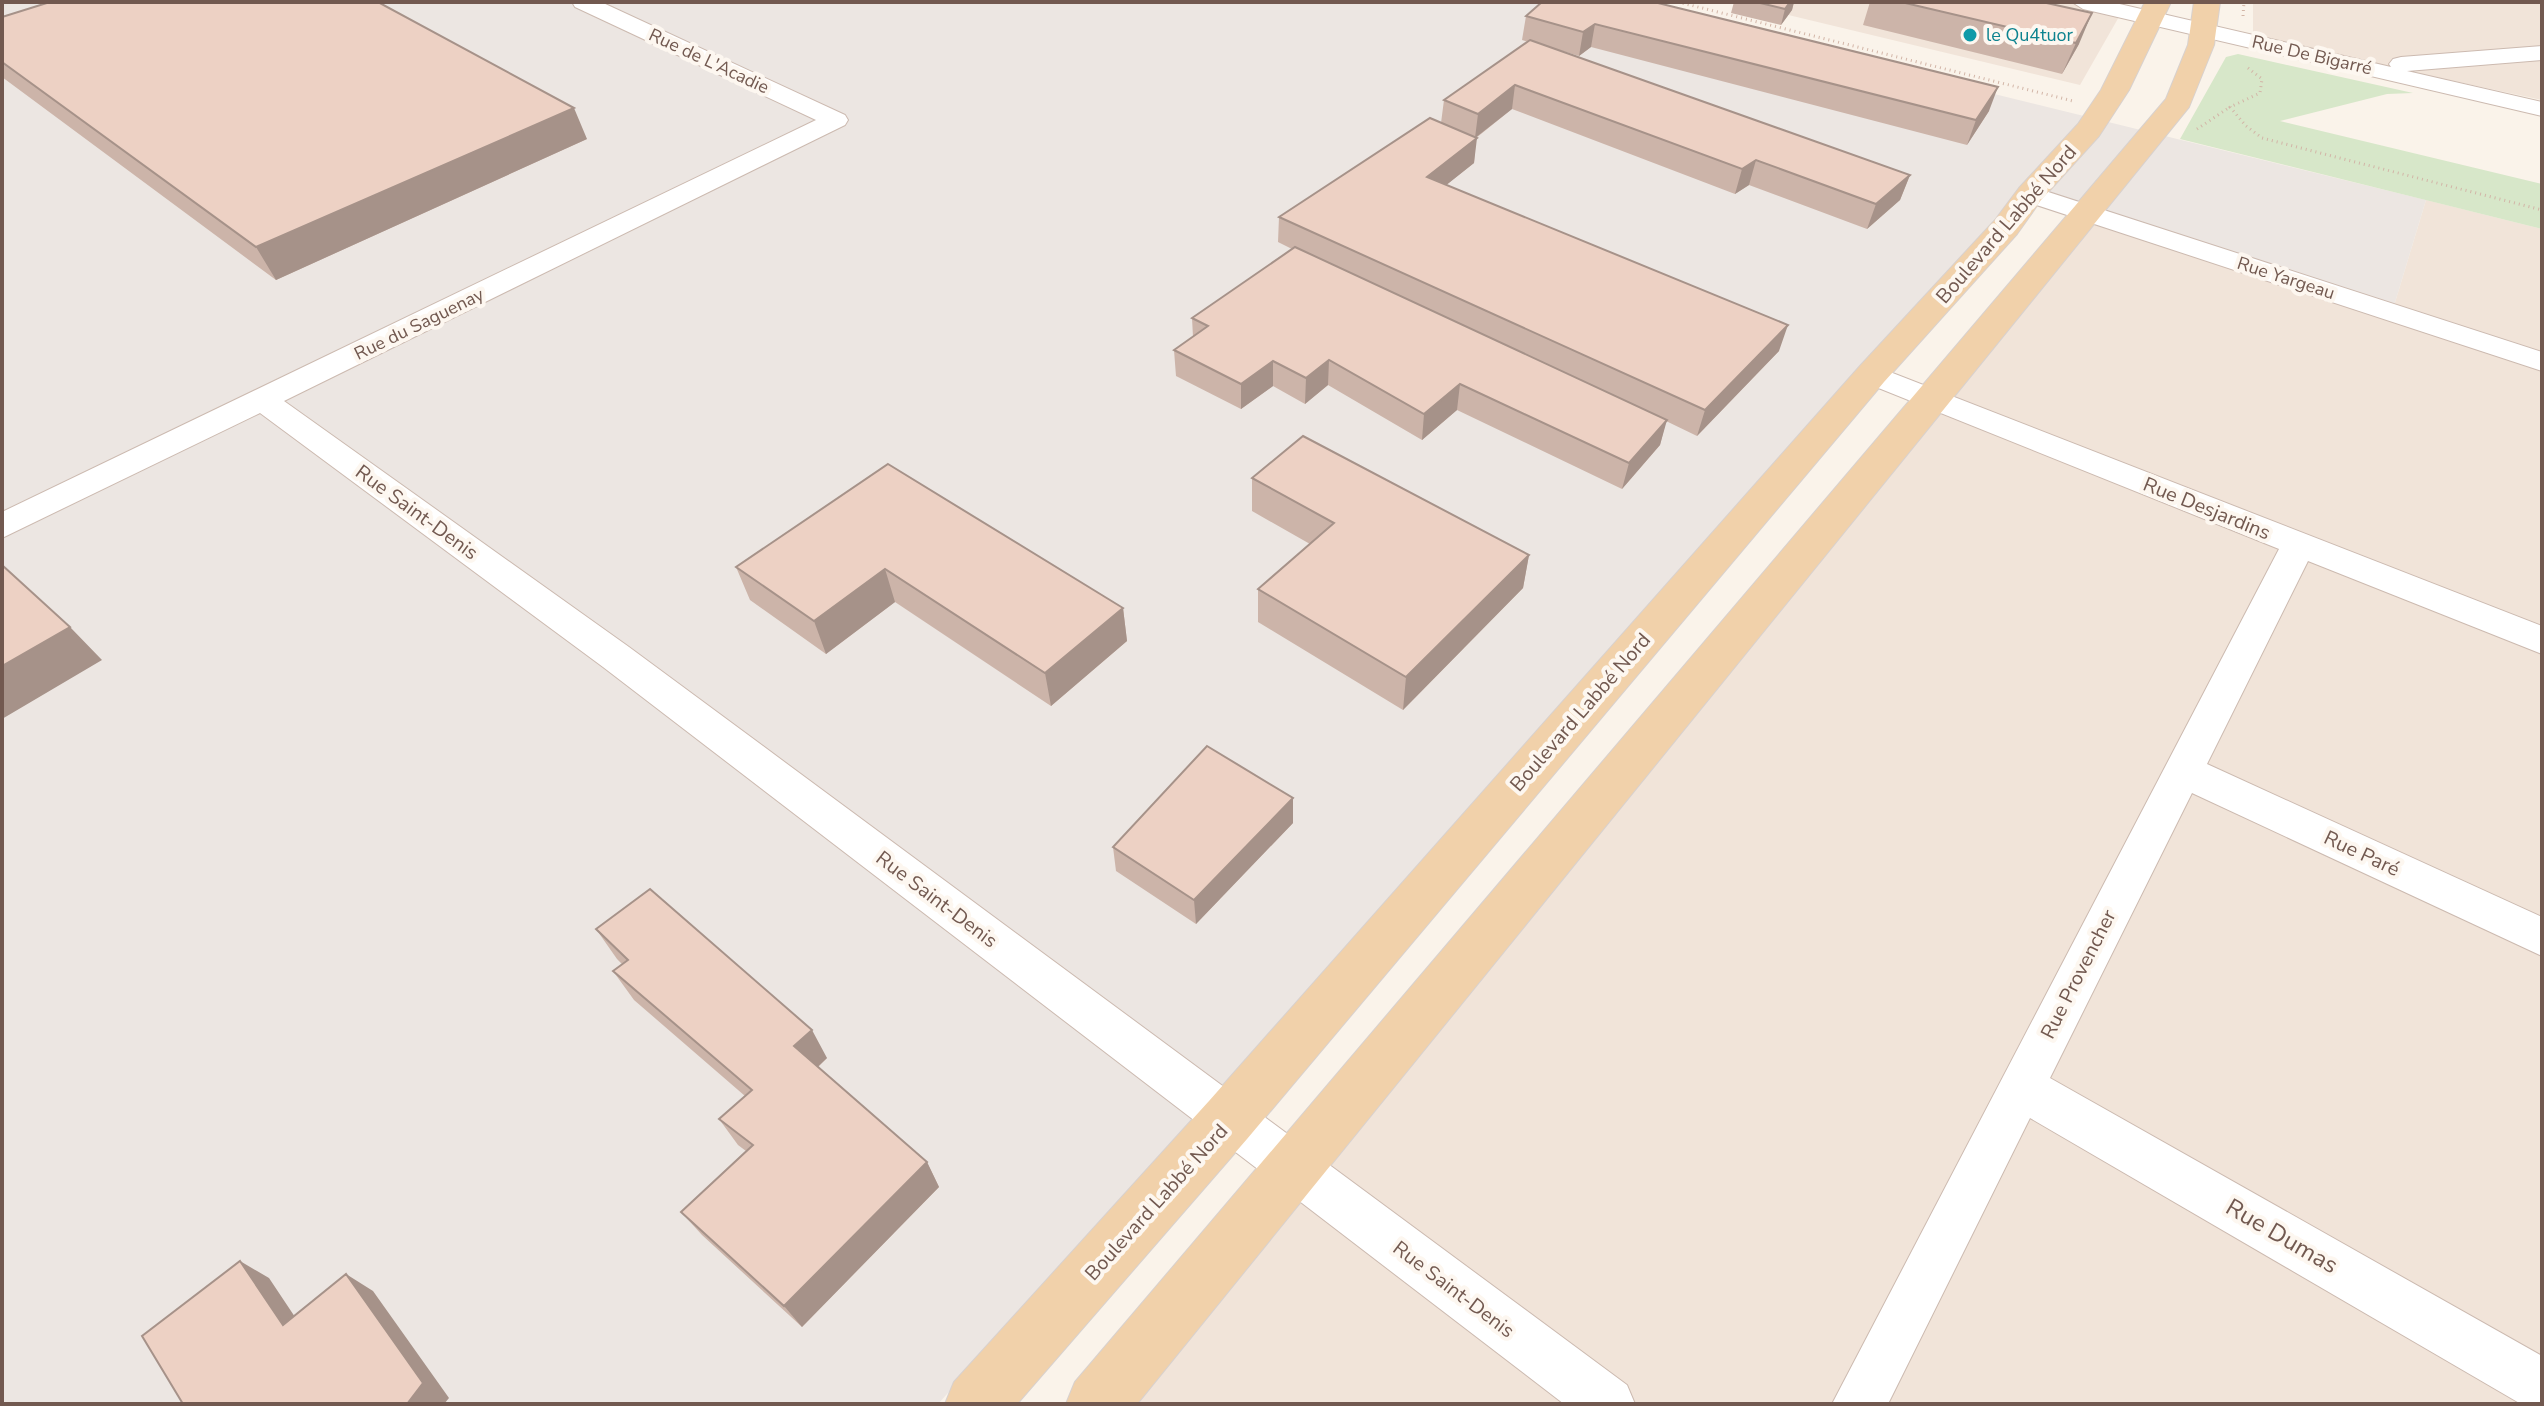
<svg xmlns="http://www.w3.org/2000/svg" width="2544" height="1406" viewBox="0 0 2544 1406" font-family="'Nunito Sans',sans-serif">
<rect width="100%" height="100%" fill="#faf3ea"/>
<path fill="#f1e4d9" d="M1734,2H2097L2124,8L2080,85Z
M2253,2H2542V100L2253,38Z
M2426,200L2542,229V1404H1109L2087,221L2390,319Z"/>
<path fill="#ece6e2" d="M2,2H1619L2426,200L2390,319L2013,198L1191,1125L938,1404H2Z"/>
<path fill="#d7e7c9" d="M2238,54L2413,93L2387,94L2280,121L2542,184V229L2180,139L2226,57Z"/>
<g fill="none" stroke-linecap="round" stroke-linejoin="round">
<defs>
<path id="minor" d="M572,2H601L845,115L848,120L845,125L284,401L629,647L1627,1385L1635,1404H1564L603,667L260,413L2,538V512L816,120L575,7Z
M2072,2H2111L2391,67L2389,64L2393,59L2401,57L2542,46V60L2407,71L2542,102V116L2083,9Z
M2030,186L2542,352V371L2021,200L2017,194L2021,188Z
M1872,365L2542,626V654L2308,561L2207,764L2542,917V956L2192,793L2050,1078L2542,1356V1404H2521L2030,1118L1888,1404H1832L2279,549L1861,381L1857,374L1861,367Z"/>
<path id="major" d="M2145,2H2171L2129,90L2099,136L2041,200L2017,234L1884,382L1247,1139L1017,1404H945L954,1382L1209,1101L1860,366L1995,220L2019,188L2078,124L2101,90Z
M2194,2H2220L2214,45L2189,107L1137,1404H1066L1075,1382L2166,99L2188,45Z"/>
</defs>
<use href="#minor" stroke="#ccbab0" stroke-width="2"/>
<use href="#major" stroke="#d8d1ce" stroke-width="2"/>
<path stroke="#d2b5a7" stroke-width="3" stroke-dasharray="1 4" stroke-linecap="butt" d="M1678,2L2073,101
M2243,16L2244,2
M2248,68L2262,79L2260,93L2230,107L2246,126L2262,138L2542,210
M2197,129L2230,107"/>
<use href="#minor" fill="#fff" fill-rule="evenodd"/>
<use href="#major" fill="#f1d1aa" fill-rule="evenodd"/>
</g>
<path fill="#ccb4a9" d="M1542,2L1989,111L1967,145L1591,47L1579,56L1556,49L1910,175L1900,200L1867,229L1749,185L1735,194L1512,109L1476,138L1474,163L1446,185L1779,351L1697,436L1666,421L1660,445L1622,489L1457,410L1422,440L1328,385L1305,404L1273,386L1241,409L1176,376L1174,350L1193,337L1192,318L1292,249L1278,242L1279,217L1441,123L1444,100L1528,42L1522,40L1526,16Z
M1734,2H1794L1792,10L1781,25L1731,13Z
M1870,2H2042L2079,44L2062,74L1863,25Z
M2,17L587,139L276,280L2,77Z
M888,464L1123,608L1127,641L1051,706L895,602L826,654L750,600L736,567Z
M1252,478L1529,555L1523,588L1403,710L1258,622V589L1310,544L1252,511Z
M1293,823L1196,924L1116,871L1113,847Z
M596,929L827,1058L818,1067L927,1162L939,1187L802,1327L702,1235L681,1212L746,1151L738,1145L719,1119L745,1096L634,1000L613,971L622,964L617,959Z"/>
<path fill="#a69289" d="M1790,2H1794L1792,10L1781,25L1785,9Z
M2092,13L2079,44L2062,74L2076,43Z
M1595,24L1591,47L1579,56L1583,32Z
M1515,85L1512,109L1475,138L1478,114Z
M1998,87L1989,111L1967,145L1976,120Z
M574,108L587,139L276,280L256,247Z
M1477,138L1474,163L1425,202L1427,177Z
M1756,160L1749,185L1735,194L1742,169Z
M1910,175L1900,200L1867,229L1876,204Z
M1788,325L1779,351L1697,436L1705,410Z
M1329,360L1328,385L1305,404L1306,378Z
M1273,361V386L1241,409V384Z
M1460,384L1457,410L1422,440L1424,414Z
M1667,420L1660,445L1622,489L1629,463Z
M1529,555L1523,588L1403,710L1406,677Z
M885,569L895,602L826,654L814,621Z
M1123,608L1127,641L1051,706L1045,673Z
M70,627L102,660L2,719V666Z
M1293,798V823L1196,924L1194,900Z
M812,1030L827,1058L810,1074L794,1046Z
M927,1162L939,1187L802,1327L784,1306Z
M240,1261L269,1278L311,1341L283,1325Z
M346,1274L373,1291L449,1398L444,1404H407Z"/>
<path fill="#edd1c4" stroke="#a69289" stroke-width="2" d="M50,2H378L574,108L256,247L2,62V17Z
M1542,2H1654L1998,87L1976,120L1595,24L1583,32L1526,16Z
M1756,2H1790L1785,9Z
M1901,2H2042L2092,13L2076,43Z
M1530,40L1910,175L1876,204L1756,160L1742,169L1515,85L1478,114L1444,100Z
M1430,118L1477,138L1427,177L1788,325L1705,410L1279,217Z
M1295,247L1667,420L1629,463L1460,384L1424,414L1329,360L1306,378L1273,361L1241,384L1174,350L1208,326L1192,318Z
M1303,436L1529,555L1406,677L1258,589L1334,523L1252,478Z
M888,464L1123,608L1045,673L885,569L814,621L736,567Z
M2,565L70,627L2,666Z
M1207,746L1293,798L1194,900L1113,847Z
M650,889L812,1030L794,1046L927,1162L784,1306L681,1212L753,1145L719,1119L752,1090L613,971L628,960L596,929Z
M240,1261L283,1325L346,1274L423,1383L407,1404H183L142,1336Z"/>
<circle fill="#0f9aa8" stroke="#fdf7f0" stroke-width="3" cx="1970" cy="35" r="8"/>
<g text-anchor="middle" stroke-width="8" stroke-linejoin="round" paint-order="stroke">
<g font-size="18" fill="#0d838f" stroke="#fdf7f0" text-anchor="start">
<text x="1986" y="41">le Qu4tuor</text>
</g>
<g font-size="18" fill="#725950" stroke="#fdf7f0">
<text transform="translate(2312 55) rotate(13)" y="6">Rue De Bigarré</text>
<text transform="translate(709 61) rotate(25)" y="6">Rue de L'Acadie</text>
<text transform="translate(2286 278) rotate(18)" y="6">Rue Yargeau</text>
<text transform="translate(419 324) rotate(-26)" y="6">Rue du Saguenay</text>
</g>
<g font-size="20" fill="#725950" stroke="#fdf7f0">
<text transform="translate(2006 224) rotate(-49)" y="7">Boulevard Labbé Nord</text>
<text transform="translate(2207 508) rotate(22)" y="7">Rue Desjardins</text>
<text transform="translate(417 512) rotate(36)" y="7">Rue Saint-Denis</text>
<text transform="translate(1580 712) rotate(-49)" y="7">Boulevard Labbé Nord</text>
<text transform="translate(2362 853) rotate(25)" y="7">Rue Paré</text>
<text transform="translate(937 899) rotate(37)" y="7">Rue Saint-Denis</text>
<text transform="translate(2078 974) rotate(-63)" y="7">Rue Provencher</text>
<text transform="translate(1156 1202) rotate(-48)" y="7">Boulevard Labbé Nord</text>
<text transform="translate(1454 1289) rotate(37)" y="7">Rue Saint-Denis</text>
</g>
<g font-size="24" fill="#725950" stroke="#fdf7f0">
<text transform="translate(2282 1236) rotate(30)" y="8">Rue Dumas</text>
</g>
</g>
<rect width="2544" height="1406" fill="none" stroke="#725950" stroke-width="8"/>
</svg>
